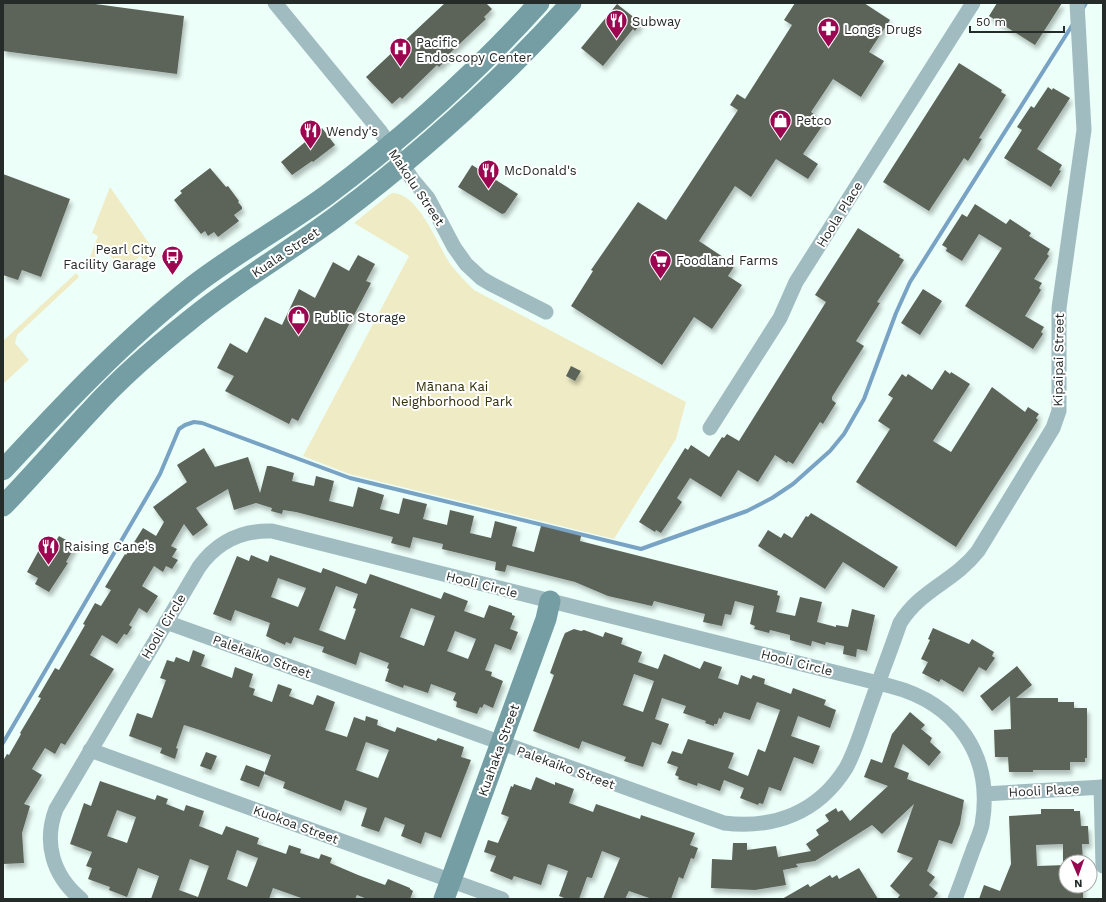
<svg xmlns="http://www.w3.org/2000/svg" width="1106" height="902" viewBox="0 0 1106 902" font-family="'Work Sans',sans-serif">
<defs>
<filter id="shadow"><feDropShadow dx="2.5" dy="4.5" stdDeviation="2" flood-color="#0004"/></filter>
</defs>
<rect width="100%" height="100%" fill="#ecfff8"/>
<path fill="#efecc5" d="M110,187L157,255L147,263L140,256L124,271L104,249L87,265L98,236L92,233Z
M393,193C420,194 438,247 451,265C458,274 466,282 474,290L686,402L676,439L614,539L349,474L303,456L409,256L354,223L390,194Z
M76,273L79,277L17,335L15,343L29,360L3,384V341Z"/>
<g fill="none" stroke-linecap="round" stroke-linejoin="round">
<path stroke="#79a3c4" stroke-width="4" d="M1082,10L1086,3
M3,743L148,495L160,474L179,429L185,425L194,422L202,423L350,478L641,549L747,511L772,498L793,484L830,451L844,434L864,399L896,313L910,282L1073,24"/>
</g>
<path fill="#5b6459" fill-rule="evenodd" filter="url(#shadow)" d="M3,3H88L184,16L177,74L3,51Z
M445,3H486L492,9L484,17L486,19L450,53L452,54L439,67L437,65L402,99L400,97L392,104L366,77Z
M795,3H864L890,20L869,52L884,61L861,97L833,79L811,112L825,122L803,154L818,164L808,179L776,159L751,197L735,186L699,241L735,265L728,276L742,285L712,329L694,317L662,365L571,306L593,271L591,270L638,202L666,220L738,110L730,105L737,94L745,99L792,25L784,20Z
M997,3H1062L1035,45L989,16Z
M617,4L641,23L635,31L633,29L603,66L581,48Z
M959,63L1002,90L1001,92L1006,95L979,138L982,139L968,161L964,158L929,211L883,182Z
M1048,87L1052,90L1053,88L1070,98L1037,149L1062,165L1059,170L1061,171L1051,187L1004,158L1022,130L1017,127L1031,106L1034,108Z
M322,128L335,145L313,162L312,161L292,175L281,162Z
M472,165L518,194L505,213L502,214L458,187Z
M210,168L226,187L228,186L239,201L238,202L242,207V209L234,215L239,221L218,237L214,232L208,236L205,231L201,234L174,200L182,193L180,191Z
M3,174L70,199L41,277L22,270L18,280L3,275Z
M975,204L1006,224L1010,219L1031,233L1029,236L1050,249L1047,254L1049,256L1034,279L1042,283L1039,288L1041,290L1025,316L1044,327L1041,332L1043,334L1033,349L965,306L1002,248L979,234L962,261L946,251L947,248L942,245L962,214L967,217Z
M858,228L900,255L899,257L904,260L877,302L880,303L856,341L864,346L832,397V400L836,403L823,424L820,422L793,464L788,461L787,463L775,455L758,482L738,470L721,497L690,478L677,498L682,502L661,533L656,530L655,532L639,522L685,448L688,450L691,445L709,457L722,437L724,438L727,434L739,441L826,302L815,295Z
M358,255L375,264L366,281L371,283L298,421L292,418L289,424L225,391L234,376L217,368L230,343L247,353L265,317L282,325L299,289L315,298L333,262L349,271Z
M923,289L942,301L920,335L901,323Z
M571,366L581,371L575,381L566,376Z
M945,370L950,374L951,372L970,384L933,441L951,452L992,387L1025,412L1028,407L1039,414L1036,418L1038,420L956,547L856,482L890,429L878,421L893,398L888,395L902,374L906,377L908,374L932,390Z
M204,448L215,467L248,457L260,493L267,466H271L294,473L292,481L314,486L316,476L334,481L329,501L353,507L358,487L384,495L380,509L399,514L403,498L427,504L423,519L447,525L450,510L474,516L470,533L491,538L495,521L517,527L512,546L534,552L541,526L581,536L580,541L778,591L777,595L780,596L776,612L795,616L800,597L822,602L817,622L836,627V625L848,627L852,609L875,615L867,651L857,649L856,657L843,654L844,646L826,642L825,645L812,641L811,646L790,640V635L770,630L769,633L754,629L755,626L750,624L754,606L735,601L731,615L725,614L722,626L703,622L705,614L654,601L652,606L608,596L575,582L507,565L505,572L495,570L496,562L442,549L443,544L413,537L410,548L391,543L393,537L296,512L283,510L282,514L271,511L272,508L256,503L234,510L228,489L196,508L208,525L193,536L184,524L171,546L177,549L172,557L178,560L172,569L166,566L163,572L154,566L142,586L158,596L147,613L139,608L129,625L132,627L127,635L124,634L117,644L102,635L90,655L114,669L65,745L61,743L55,754L45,748L32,769L42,775L24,804L30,806L22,833L24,863L3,864V761L7,754L9,755L21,734L20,733L41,698L38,697L55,668L59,670L85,625L83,624L95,603L101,606L111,590L105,587L125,554L126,555L143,528L156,536L164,522L153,507L187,482L177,465Z
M811,513L898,567L884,588L843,562L825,589L758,546L768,530L781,538L784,533L792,538L806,516L808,517Z
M59,536L75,545L74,548L66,562L68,563L49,592L35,584L38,578L27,572L39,550L47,555Z
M251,555L268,562L270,555L321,573L323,568L366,584L370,574L441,599L444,592L468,601L464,611L484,618L489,605L512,613V615L515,616L510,629L518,632L511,650L495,644L485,670L492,672L491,676L503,681L493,708L484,704L482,708L480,707L477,714L456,707L457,702L453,700L456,693L431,684L428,693L404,685L403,688L385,681L389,669L387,668L389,663L360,652L356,665L322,652L324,647L294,637L291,644L286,642L285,645L266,636L270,623L235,610L231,621L213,614L237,556L249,561ZM278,578L306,588L298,607L271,597ZM336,586L358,594L353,608L356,609L345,640L319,630ZM411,608L435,616L424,646L400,637ZM455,631L476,639L468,659L447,651Z
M933,628L969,644L972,639L994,652L992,656L995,658L986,671L979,667L963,692L941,679L939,682L922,673L928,662L921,659L930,640L928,639Z
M574,629L581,631L584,630L603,637L605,632L623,638L621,644L642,652L638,662L658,669L664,654L700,669L704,661L722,667L718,678L738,685L741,675L751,679L753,675L765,679L764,684L791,694L793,688L826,700L824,705L836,710L830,728L798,716L791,736L820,746L813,764L794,757L781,791L769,787L763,804L759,803L758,805L740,798L744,788L724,780L720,791L698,783L697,786L678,779L679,777L675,775L678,767L667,763L672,751L682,754L688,739L734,753L728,768L748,776L758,749L765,752L780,710L757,702L750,720L724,712L721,719L719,718L717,724H714V726L705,723L706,721L683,713L686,706L662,698L655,719L669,724L661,745L652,742L643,767L624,761L626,757L582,741L579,749L533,731L554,675L550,673L562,640L565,633ZM634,674L654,681L643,712L623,705Z
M193,650L205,655L201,666L232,678L235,667L253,674L249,687L255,689L253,695L272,702L278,684L292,689L289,696L313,705L317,695L335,702L325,730L347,737L354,717L365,721L366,716L378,720L377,725L395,732L397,727L436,741L438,738L464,747L461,757L471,760L441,838L425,832L421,844L401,836L405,825L385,817L379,832L361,826L367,808L345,800L341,811L283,788L285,782L264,774L271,755L200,730L184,725L176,748L178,749L175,759L160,753L162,748L129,736L137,713L152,718L166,680L160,678L167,660L174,662L176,657L189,662ZM366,742L389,750L378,778L356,770Z
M1017,666L1032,685L1016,698H1058V702H1074V708H1087V758H1085V762H1070V770H1033V772H1009L1008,757H995L994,730L1011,729L1010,696L992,711L980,696Z
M910,712L925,725L921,729L932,738L930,742L941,752L929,766L903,744L894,767L909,773L907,779L964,800L960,824L952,844L939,840L927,871L935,877L929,885L938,893L933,899H897L900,895L890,886L913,858L897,852L914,804L882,834L872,825L815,861L796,864L798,867L783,870L786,885L755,890L711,888L712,859L732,860L733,843H747V850L776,846L778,857L811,851L806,844L819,835L816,830L829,821L825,815L836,808L838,812L842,810L850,821L888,786L864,777L871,759L882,763L892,734Z
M206,752L217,756L211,770L200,766Z
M246,765L265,772L259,787L240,780Z
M536,777L555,785V782L574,789L569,803L593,812L596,804L634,817L640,819L641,815L695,833L690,845L698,848L694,859L691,858L683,879L679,877L671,899H652L629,891L625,899H603L620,858L602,851L592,878L587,877L579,899H567L559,896L568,871L548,864L541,885L514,876L512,880L490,871L496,856L484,852L488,840L498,843L509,817L501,814L511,786L513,787L514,784L531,790Z
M100,781L155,800L157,795L168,799L166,804L184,811L186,805L204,811L199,826L222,835L226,826L259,838L257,844L286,854L289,845L301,849L300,853L319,859L321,854L332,858L330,863L358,875L385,885L388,879L410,888V889L413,891L410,899H367L357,895L355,899H304L273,888L269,899H151L159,876L138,868L127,897L109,890L110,887L88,879L92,868L86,866L92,852L70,844L84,803L91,806ZM117,810L136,817L127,843L107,836ZM237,850L258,858L247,887L227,879ZM190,859L209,866L198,897L179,890Z
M1041,809H1074V811H1080L1081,826H1088L1089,844H1082L1083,862H1063V844L1036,845L1037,866L1066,865V886H1083V899H979L984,885L1000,891L1011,864L1009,816L1041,814Z
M859,868L878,899H782L808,884L810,887L830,875L832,878L837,875L839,879Z"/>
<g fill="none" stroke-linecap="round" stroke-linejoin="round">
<path stroke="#a1bcc0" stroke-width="15" d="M275,3L380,131L412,179L428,198L454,247L466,264L481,278L491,284L546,312
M710,428L780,318L796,282L973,3
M166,622L724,823C774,829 818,813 846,768C856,750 862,728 869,709C879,680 890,652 900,623C921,589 954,582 978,551L1053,428L1059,411V308L1084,130L1077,3
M90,750L502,899
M1101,787L1103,866
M984,794L1103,787
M81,899C53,876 43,843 56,809L199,567C217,542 241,530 272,531L890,686C957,703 994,756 982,825C980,834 975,844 972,853C966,869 961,884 955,899"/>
<path stroke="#759ea4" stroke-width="21" d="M3,470C63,405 123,341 193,286C236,253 283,227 327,195C403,138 475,74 539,3
M3,506C34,474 63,440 94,407C123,375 156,347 190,320C236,282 289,252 337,216C422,152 500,82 571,3
M444,899L546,619L550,601"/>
</g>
<defs>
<symbol id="restaurant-pin" viewBox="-11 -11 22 30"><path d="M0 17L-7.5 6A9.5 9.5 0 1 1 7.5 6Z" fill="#9c0550" stroke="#fff"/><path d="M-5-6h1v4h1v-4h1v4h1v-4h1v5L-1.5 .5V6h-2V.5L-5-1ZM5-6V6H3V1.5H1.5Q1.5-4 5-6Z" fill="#fff"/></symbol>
<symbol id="pharmacy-pin" viewBox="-11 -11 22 30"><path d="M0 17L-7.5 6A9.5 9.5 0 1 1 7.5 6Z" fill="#9c0550" stroke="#fff"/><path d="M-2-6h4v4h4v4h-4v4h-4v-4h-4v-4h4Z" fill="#fff"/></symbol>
<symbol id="hospital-pin" viewBox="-11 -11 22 30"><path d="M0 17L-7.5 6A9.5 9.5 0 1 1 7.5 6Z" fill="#9c0550" stroke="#fff"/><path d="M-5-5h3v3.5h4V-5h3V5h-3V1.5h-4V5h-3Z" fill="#fff"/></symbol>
<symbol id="shop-pin" viewBox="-11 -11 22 30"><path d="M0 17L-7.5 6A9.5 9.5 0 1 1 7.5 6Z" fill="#9c0550" stroke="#fff"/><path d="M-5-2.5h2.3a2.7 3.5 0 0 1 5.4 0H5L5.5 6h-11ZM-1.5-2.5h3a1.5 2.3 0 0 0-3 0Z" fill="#fff"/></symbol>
<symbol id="bus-pin" viewBox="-11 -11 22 30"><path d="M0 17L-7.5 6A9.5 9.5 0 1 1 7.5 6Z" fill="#9c0550" stroke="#fff"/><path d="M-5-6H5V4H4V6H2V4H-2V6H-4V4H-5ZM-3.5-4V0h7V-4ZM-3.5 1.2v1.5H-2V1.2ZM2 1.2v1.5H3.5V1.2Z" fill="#fff"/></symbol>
<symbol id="supermarket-pin" viewBox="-11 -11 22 30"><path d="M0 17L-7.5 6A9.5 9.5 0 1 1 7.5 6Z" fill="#9c0550" stroke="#fff"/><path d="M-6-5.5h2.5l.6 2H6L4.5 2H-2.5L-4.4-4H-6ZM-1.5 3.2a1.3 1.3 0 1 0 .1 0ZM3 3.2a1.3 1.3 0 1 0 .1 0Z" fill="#fff"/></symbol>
</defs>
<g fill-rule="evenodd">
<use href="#restaurant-pin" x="604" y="8" width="25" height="34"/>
<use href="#pharmacy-pin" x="816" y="16" width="25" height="34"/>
<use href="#hospital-pin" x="388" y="36" width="25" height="34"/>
<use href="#shop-pin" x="768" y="108" width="25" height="34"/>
<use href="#restaurant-pin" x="298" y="118" width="25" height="34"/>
<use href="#restaurant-pin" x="476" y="158" width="25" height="34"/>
<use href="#bus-pin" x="160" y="244" width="25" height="34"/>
<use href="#supermarket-pin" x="648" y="248" width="25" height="34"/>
<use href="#shop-pin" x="286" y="304" width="25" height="34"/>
<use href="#restaurant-pin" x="36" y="534" width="25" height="34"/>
</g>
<g text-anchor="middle" stroke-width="4" stroke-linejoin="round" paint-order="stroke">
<g font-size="13" fill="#242b29" stroke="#fff" text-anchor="start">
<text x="632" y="26">Subway</text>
<text x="844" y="34">Longs Drugs</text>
<text x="416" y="47">Pacific<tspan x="416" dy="15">Endoscopy Center</tspan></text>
<text x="796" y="125">Petco</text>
<text x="326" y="136">Wendy's</text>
<text x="504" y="175">McDonald's</text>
<text x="156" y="254" text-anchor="end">Pearl City<tspan x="156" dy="15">Facility Garage</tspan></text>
<text x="676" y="265">Foodland Farms</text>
<text x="314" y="322">Public Storage</text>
<text x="64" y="551">Raising Cane's</text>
</g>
<g font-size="13" fill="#242b29" stroke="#fff">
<text transform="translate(417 187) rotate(56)" y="5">Makolu Street</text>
<text transform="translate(839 214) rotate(-58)" y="5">Hoola Place</text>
<text transform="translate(285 252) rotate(-34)" y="5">Kuala Street</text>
<text transform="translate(1058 360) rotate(-89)" y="5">Kipaipai Street</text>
<text transform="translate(482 584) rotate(14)" y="5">Hooli Circle</text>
<text transform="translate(163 626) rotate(-59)" y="5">Hooli Circle</text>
<text transform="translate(262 656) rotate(20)" y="5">Palekaiko Street</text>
<text transform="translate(797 662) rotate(14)" y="5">Hooli Circle</text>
<text transform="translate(498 750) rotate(-70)" y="5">Kuahaka Street</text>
<text transform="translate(566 767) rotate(20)" y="5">Palekaiko Street</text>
<text transform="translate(1044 790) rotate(-3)" y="5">Hooli Place</text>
<text transform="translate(296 824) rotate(20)" y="5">Kuokoa Street</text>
</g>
<g font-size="13" fill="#332f06" stroke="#fff">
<text x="452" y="391">Mānana Kai<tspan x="452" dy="15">Neighborhood Park</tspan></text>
</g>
</g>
<rect width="1106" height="902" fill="none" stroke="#242b29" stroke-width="8"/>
<g transform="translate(1078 874) rotate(178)"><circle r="19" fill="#ffffff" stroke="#a7aaa9"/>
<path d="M0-3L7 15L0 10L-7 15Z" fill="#9c0550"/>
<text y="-6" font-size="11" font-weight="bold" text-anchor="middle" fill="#242b29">N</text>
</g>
<path d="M970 26v6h94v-6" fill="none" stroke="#242b29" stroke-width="2"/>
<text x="976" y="26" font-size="12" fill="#242b29" stroke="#ffffff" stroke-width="3" paint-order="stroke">50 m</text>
</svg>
